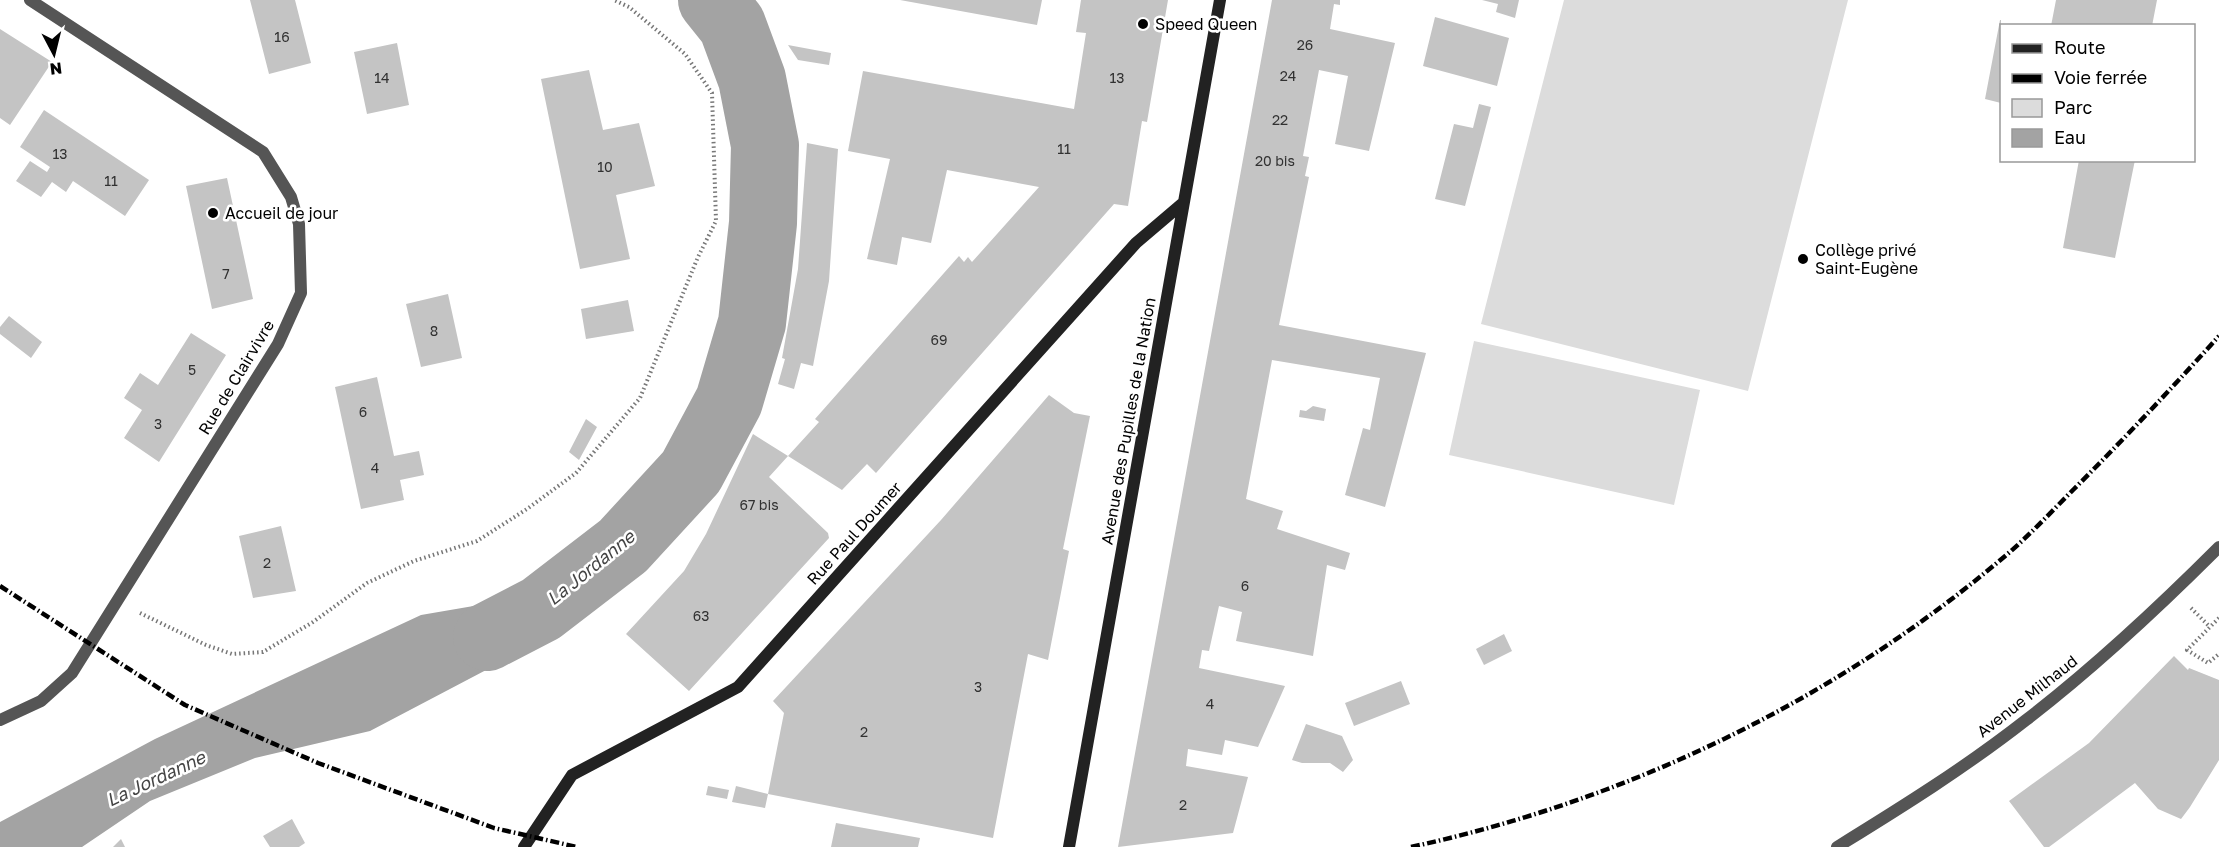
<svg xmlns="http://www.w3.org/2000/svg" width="2219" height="847" viewBox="0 0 2219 847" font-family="'Golos Text',sans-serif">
<rect width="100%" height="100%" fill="#fff"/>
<path fill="#dcdcdc" d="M1564,0H1848L1748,391L1481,324Z
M1474,341L1700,390L1674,505L1449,455Z"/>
<path fill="#a3a3a3" d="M566,590L488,669L370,731L255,758L150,801L82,847H0V822L155,739L421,615Z"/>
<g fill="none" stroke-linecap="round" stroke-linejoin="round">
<path stroke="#a3a3a3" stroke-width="68" d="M487,637L541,609L623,546L691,472L729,401L752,323L763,223L765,145L752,79L732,25L712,0"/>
</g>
<path fill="#c4c4c4" d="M250,0H295L311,63L269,74Z
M900,0H1042L1037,25Z
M1081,0H1168L1147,122L1142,121L1128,206L1114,204L876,473L867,464L842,490L788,456L819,422L815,419L959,256L964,262L968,257L972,262L1039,187L947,170L931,243L902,237L897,265L867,259L890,159L848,151L863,71L1074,109L1086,33L1076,32Z
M1272,0H1340V5L1334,4L1330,29L1395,43L1369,151L1335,144L1348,76L1319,70L1303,156L1309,157L1305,176L1309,177L1279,325L1426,353L1385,507L1345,495L1363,428L1370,430L1380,378L1272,360L1246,499L1283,511L1277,529L1350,553L1345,570L1327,565L1313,656L1236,641L1242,612L1219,606L1209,651L1202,650L1199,668L1285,686L1258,747L1225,740L1222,755L1188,749L1186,766L1248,777L1233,833L1118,847Z
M1482,0H1519L1515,18L1496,12L1498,4Z
M2056,0H2157L2152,26H2051Z
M1435,17L1509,38L1497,86L1423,66Z
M2000,20H2001V103L1985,99Z
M0,29L52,62L10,125L0,118Z
M397,43L409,105L367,114L354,52Z
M788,45L831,53L829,65L798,60Z
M589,70L603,130L639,123L655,186L616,195L630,259L580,269L541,79Z
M1479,104L1491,107L1465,206L1435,199L1454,124L1473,128Z
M44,110L149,180L125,216L73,181L66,192L52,182L41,197L16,181L30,161L47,172L50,167L20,147Z
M807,143L838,149L829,281L813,366L801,363L794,389L778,384L785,359L782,358L798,269Z
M2079,160H2135L2115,258L2063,248Z
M227,178L253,299L212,309L186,186Z
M448,294L462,358L421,367L406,304Z
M628,300L634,331L586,339L581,309Z
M9,316L42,342L31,358L0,334V327Z
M191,333L226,355L159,462L124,438L142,410L124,398L140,373L158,385Z
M377,377L394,456L419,451L424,475L400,480L404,500L361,509L335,387Z
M1049,395L1074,413L1090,416L1063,549L1069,551L1048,660L1028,654L993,838L768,794L765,808L732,802L736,786L768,794L784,713L773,701L941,520Z
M1313,406L1326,409L1324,421L1299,417L1300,410L1306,411Z
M586,419L597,427L579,460L569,452Z
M753,434L788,456L769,477L828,533L829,538L689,691L626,634L684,571L706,534Z
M281,526L296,591L253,598L239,536Z
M1504,634L1512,651L1484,665L1476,649Z
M2174,656L2188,670L2189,668L2219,680V760L2190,807L2181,819L2158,809L2135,783L2049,847H2044L2009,801L2089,743Z
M1401,681L1410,704L1354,726L1345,703Z
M1306,724L1342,736L1353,760L1343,772L1330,763H1302L1292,760Z
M708,786L729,790L727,799L706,795Z
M292,819L305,843L299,847H270L263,836Z
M836,823L920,838L918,847H831Z
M121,839L125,847H113Z"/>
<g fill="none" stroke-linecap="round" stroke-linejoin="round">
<path stroke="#777" stroke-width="4" stroke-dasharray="1.5 3" stroke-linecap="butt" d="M2191,608L2210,627
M140,613L206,645L232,654L263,652L313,622L367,583L414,561L477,541L527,509L576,473L640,398L698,257L716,221L712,93L685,54L629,7L614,0
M2219,618L2187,650L2208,663L2219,654"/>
<path stroke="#555" stroke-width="12" d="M0,720L41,701L72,673L278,344L301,293L299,224L291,197L263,152L30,0"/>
<path stroke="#555" stroke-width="12" d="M1837,847C1902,807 1966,767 2026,720C2095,667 2158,608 2219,547"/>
<path stroke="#222" stroke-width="12" d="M524,847L572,775L738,687L1136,243L1183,203
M1069,847L1220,0"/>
<path stroke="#000" stroke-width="4.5" stroke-dasharray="9 3 1.5 3" stroke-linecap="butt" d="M0,586L185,705L318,763L494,828L577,847
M1411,847C1628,800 1834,701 2004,557C2029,536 2051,512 2074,489C2124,439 2172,388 2219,336"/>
</g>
<g fill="#000" stroke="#fff" stroke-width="2">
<circle cx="1143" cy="24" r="6"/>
<circle cx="213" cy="213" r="6"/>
<circle cx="1803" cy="259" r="6"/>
</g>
<g text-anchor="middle" stroke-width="5" stroke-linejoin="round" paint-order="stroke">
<g font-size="14" fill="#313131">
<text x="282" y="42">16</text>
<text x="1305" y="50">26</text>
<text x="1288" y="81">24</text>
<text x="382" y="83">14</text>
<text x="1117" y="83">13</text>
<text x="1280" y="125">22</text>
<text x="1064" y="154">11</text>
<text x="60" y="159">13</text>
<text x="1275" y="166">20 bis</text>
<text x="605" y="172">10</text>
<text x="111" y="186">11</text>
<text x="226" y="279">7</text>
<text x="434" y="336">8</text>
<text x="939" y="345">69</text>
<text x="192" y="375">5</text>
<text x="363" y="417">6</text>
<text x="158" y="429">3</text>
<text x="375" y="473">4</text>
<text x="759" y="510">67 bis</text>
<text x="267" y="568">2</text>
<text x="1245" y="591">6</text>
<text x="701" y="621">63</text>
<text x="978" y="692">3</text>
<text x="1210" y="709">4</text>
<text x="864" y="737">2</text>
<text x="1183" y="810">2</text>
</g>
<g font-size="16" fill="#000" stroke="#fff" text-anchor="start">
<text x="1155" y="30">Speed Queen</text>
<text x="225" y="219">Accueil de jour</text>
<text x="1815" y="256">Collège privé<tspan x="1815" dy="18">Saint-Eugène</tspan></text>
</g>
<g font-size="16" fill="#000" stroke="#fff">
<text transform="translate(236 377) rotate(-59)" y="6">Rue de Clairvivre</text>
<text transform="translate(1128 421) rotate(-80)" y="6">Avenue des Pupilles de la Nation</text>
<text transform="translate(854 533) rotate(-48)" y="6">Rue Paul Doumer</text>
<text transform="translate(2027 696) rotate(-38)" y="6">Avenue Milhaud</text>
</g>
<g font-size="18" font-style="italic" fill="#444" stroke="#fff">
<text transform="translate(591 568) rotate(-39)" y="6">La Jordanne</text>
<text transform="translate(156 779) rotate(-25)" y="6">La Jordanne</text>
</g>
</g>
<rect x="2000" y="24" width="195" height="138" fill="#ffffff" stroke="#999999" stroke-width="1.5"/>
<rect x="2012" y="44" width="30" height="9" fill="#222222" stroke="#999999" stroke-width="1.5"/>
<text x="2054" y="54" font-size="18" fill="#000000">Route</text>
<rect x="2012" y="74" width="30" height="9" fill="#000000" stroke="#999999" stroke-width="1.5"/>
<text x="2054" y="84" font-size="18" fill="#000000">Voie ferrée</text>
<rect x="2012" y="99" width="30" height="18" fill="#dcdcdc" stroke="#999999" stroke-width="1.5"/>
<text x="2054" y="114" font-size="18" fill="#000000">Parc</text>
<rect x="2012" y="129" width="30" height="18" fill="#a3a3a3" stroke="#999999" stroke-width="1.5"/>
<text x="2054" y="144" font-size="18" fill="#000000">Eau</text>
<g transform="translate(54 54) rotate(173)" stroke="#ffffff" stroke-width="4.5" paint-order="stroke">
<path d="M0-4.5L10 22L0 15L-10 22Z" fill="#000000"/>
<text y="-9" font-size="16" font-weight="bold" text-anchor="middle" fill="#000000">N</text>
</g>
</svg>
